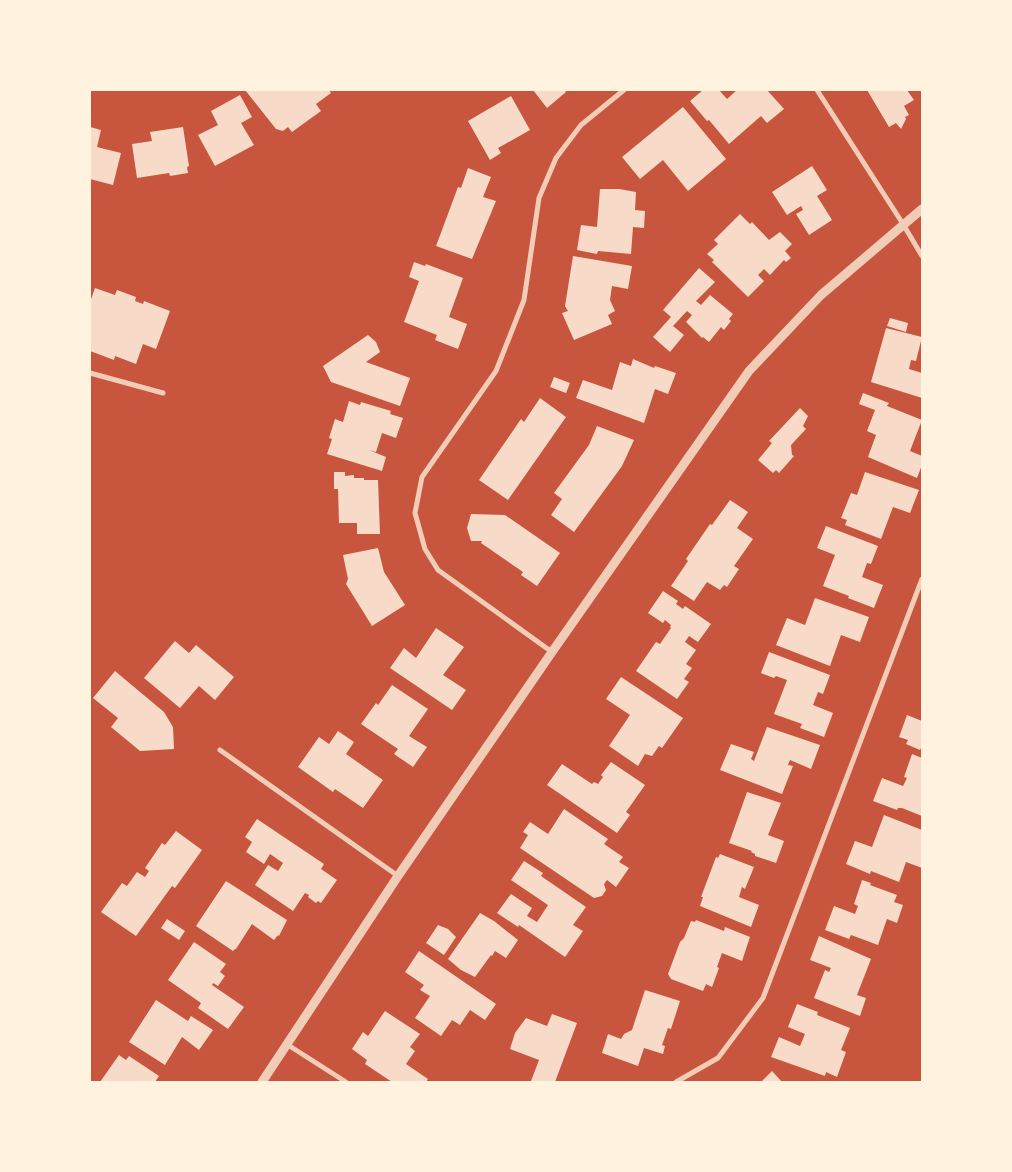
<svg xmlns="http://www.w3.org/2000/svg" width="1012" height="1172" viewBox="0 0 1012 1172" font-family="'PT Sans',sans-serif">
<rect width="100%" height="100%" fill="#c8553d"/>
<path fill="#f7dbc8" d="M245,90H329L331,93L316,104L321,111L292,132L288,127L283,131L276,129Z
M533,90H565L566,92L547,108Z
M703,90H719L727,99L737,90H767L784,109L767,123L761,116L729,144L709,120L707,121L690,101Z
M867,90H907L914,100L904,106L909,115L905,117L906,119L901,129L896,123L889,127Z
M240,95L252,117L241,123L254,145L215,166L198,135L218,125L211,111Z
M511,96L530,130L498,148L501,153L490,160L468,121Z
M683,107L726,159L688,191L663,160L640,179L622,157Z
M90,127L101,130L97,147L121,153L113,185L90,179Z
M183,127L189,166L187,167L188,173L170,176L169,173L137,178L132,144L152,141L150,132Z
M812,166L827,190L817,196L832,220L809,235L796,214L803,210L801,206L787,215L772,192Z
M468,168L491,177L483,197L496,201L472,259L436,246L458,187L461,188Z
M600,189H619L636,192L635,210L645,211L644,228L633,227L631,254L598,251L597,254L577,250L581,225L597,227Z
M740,214L750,224L752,222L769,240L780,232L792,244L785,251L791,258L786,262L784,260L770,275L764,269L758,275L764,281L748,297L712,262L714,260L707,254L718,244L714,240Z
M573,256L632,266L628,289L612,286L610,300L615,311L608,315L612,324L574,340L562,313L568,311L565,306Z
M414,262L425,266L426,264L463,278L449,317L467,324L458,349L435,340L437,335L404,322L419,281L409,277Z
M699,268L715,282L696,301L701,305L710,295L733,314L729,319L731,321L724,330L721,327L709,342L703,337L702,338L686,322L692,315L687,311L673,326L684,335L670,352L653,337L671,317L663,310Z
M95,288L115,295L117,290L136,297L135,301L143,304L144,301L170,311L156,349L143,344L136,364L115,356L114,360L90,351V302Z
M890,318L908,323L906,332L887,326Z
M886,328L922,337L916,361L911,360L909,369L922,373V398L871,382Z
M368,335L376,342L380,352L366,362L410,378L400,406L331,382L323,366Z
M633,359L654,368L655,366L676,373L668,394L655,389L644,423L576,398L583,380L612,390L620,362L631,366Z
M554,377L570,383L566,393L550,387Z
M863,393L889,403L887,406L922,420L910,451L922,456V465L917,478L868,457L876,435L867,431L875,410L859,404Z
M540,398L566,417L508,500L479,480L521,419L524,422Z
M349,401L360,405L361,402L391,411L390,414L403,418L396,438L382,433L376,452L369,450L386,457L382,471L327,454L332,439L329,438L335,419L343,422Z
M800,408L808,416L803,426L806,429L791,445L792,455L794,456L779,473L776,470L773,473L758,460L772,443L769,441Z
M597,426L634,440L622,466L574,532L551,515L562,499L554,493L589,445Z
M334,472H345V476L354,475V478H364V480H378L380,534H357V523H339L338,489H334Z
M865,472L919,490L910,513L893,507L881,539L845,525L847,520L841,518L851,493L857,495Z
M730,500L748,512L737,528L753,539L734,566L739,569L727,587L724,585L720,590L707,582L694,601L671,586L688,561L686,559L710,524L712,525Z
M471,514L505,515L560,553L537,586L521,575L523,572L481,543L482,541H471L467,528Z
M826,526L878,546L871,564L867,563L862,577L883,585L874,608L848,598L849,596L823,586L835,555L817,548Z
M378,548L384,572L405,605L372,626L346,584L348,579L343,555Z
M663,591L678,601L676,604L683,609L685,606L711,624L698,642L689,636L685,642L696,650L686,664L692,668L684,679L689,682L677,699L636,671L656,642L660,644L671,628L670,627L671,625L665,620L663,623L648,613Z
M815,598L869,617L860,642L841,635L830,666L776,645L787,618L805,625Z
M436,628L464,647L443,675L466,690L452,710L390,668L404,648L416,658Z
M175,641L189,653L196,645L234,677L215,700L199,686L180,708L144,678Z
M769,652L830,675L823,694L818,692L813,705L833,713L824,737L800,728L802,724L774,714L787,680L776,676L774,678L761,673Z
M115,671L164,712L173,727L174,749L140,751L111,727L118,718L93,698Z
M621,677L683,718L662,748L659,746L652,756L645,754L638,766L609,746L630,715L606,699Z
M392,685L428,709L409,736L427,747L413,767L394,754L398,749L361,724L376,703L378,705Z
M907,715L922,721V746L920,750L906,744L908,740L899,737Z
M767,727L820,745L811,769L790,760L788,765L793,766L782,794L720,770L731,744L754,752L751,759L754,761Z
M338,731L354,742L346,754L383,780L363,808L335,789L333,792L298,767L319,737L329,744Z
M912,754L922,758V816L902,808H898L897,810L873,801L882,778L903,786L907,778L904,777Z
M611,762L645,785L626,812L630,815L617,833L547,785L562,764L592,784L594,782L598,784L603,777L601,775Z
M747,792L781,803L768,835L784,841L776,863L755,856V854L751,852L752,851L729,843Z
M564,809L608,839L604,844L623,857L619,862L629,868L616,887L607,880L604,884L606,890L602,896L594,898L520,848L528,835L523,832L530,822L548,834Z
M884,815L922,830V868L906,862L899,882L871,871L870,874L846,864L855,841L872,847Z
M257,819L324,864L321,869L337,880L321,903L318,901L316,903L308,897L309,895L305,893L293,911L255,885L268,865L278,871L283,863L270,854L264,864L246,852L252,842L245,837Z
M176,831L202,850L175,888L172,886L136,936L101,912L122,883L127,886L137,872L145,877L149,871L145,868L162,843L165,845Z
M720,854L754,867L745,889L742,887L739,897L759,905L751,927L700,906L703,897H701L716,857L718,858Z
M524,861L543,873L541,876L586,907L573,925L583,931L565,957L519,925L518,927L497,913L511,894L532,908L527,916L537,922L548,905L511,880Z
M862,880L871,883L870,885L897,895L894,902L903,905L897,923L887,919L878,945L851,935L849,939L825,930L834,906L855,914L858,906L854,904Z
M226,881L287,920L279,936L278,935L274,940L252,924L236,949H235L233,951L196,926Z
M480,913L494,921L518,940L506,958L495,951L492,956L491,955L475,977L461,970L448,959Z
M167,919L185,931L179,940L161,928Z
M696,920L724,931L725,927L750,937L742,961L722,953L717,967L719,968L712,987L706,984L703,991L671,979L668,974L680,942L684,938L691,921L695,922Z
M438,925L448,929L456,937L444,955L426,943Z
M819,936L871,959L857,995L866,998L860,1016L814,998L825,970L829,972L831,968L810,960Z
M194,942L226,964L220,972L225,976L218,986L213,983L212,985L244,1007L228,1029L198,1008L201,1003L168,980Z
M419,951L496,1004L485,1020L470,1010L460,1025L452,1020L441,1036L415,1018L430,996L420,990L424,985L405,972Z
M645,990L680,1001L671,1029L668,1028L662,1045L665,1046L663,1054L644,1048L638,1066L602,1053L608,1034L621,1039L624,1034L632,1030Z
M156,1000L188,1021L191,1016L213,1030L199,1050L182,1037L165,1065L129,1042Z
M797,1004L818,1012L817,1015L850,1028L841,1050L846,1052L837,1077L826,1072L825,1076L771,1057L779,1037L800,1046L805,1034L788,1027Z
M385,1011L420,1034L410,1047L415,1051L406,1064L428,1079L426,1082H392L365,1064L367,1060L352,1049L363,1032L368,1036Z
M552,1014L577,1023L555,1082H534L531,1081L539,1060L510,1049L515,1033L526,1018L547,1026Z
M119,1055L126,1060L129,1056L159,1076L155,1082H100Z
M772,1071L782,1082H761Z"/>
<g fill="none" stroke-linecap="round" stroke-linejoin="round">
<path stroke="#f1ccb7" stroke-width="5" d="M817,90L903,224L922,256
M90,373L163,393
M552,652L438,570L425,549L415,513L422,477L496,371L524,300L539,198L556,158L581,125L624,90
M220,750L398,876
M288,1045L346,1082
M676,1082L718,1058L763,998L922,579"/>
<path stroke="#f1ccb7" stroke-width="9" d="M262,1082L398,876L552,652L749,371L821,295L922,209"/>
</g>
<rect width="1012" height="1172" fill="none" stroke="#fff3e0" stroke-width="182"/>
</svg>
